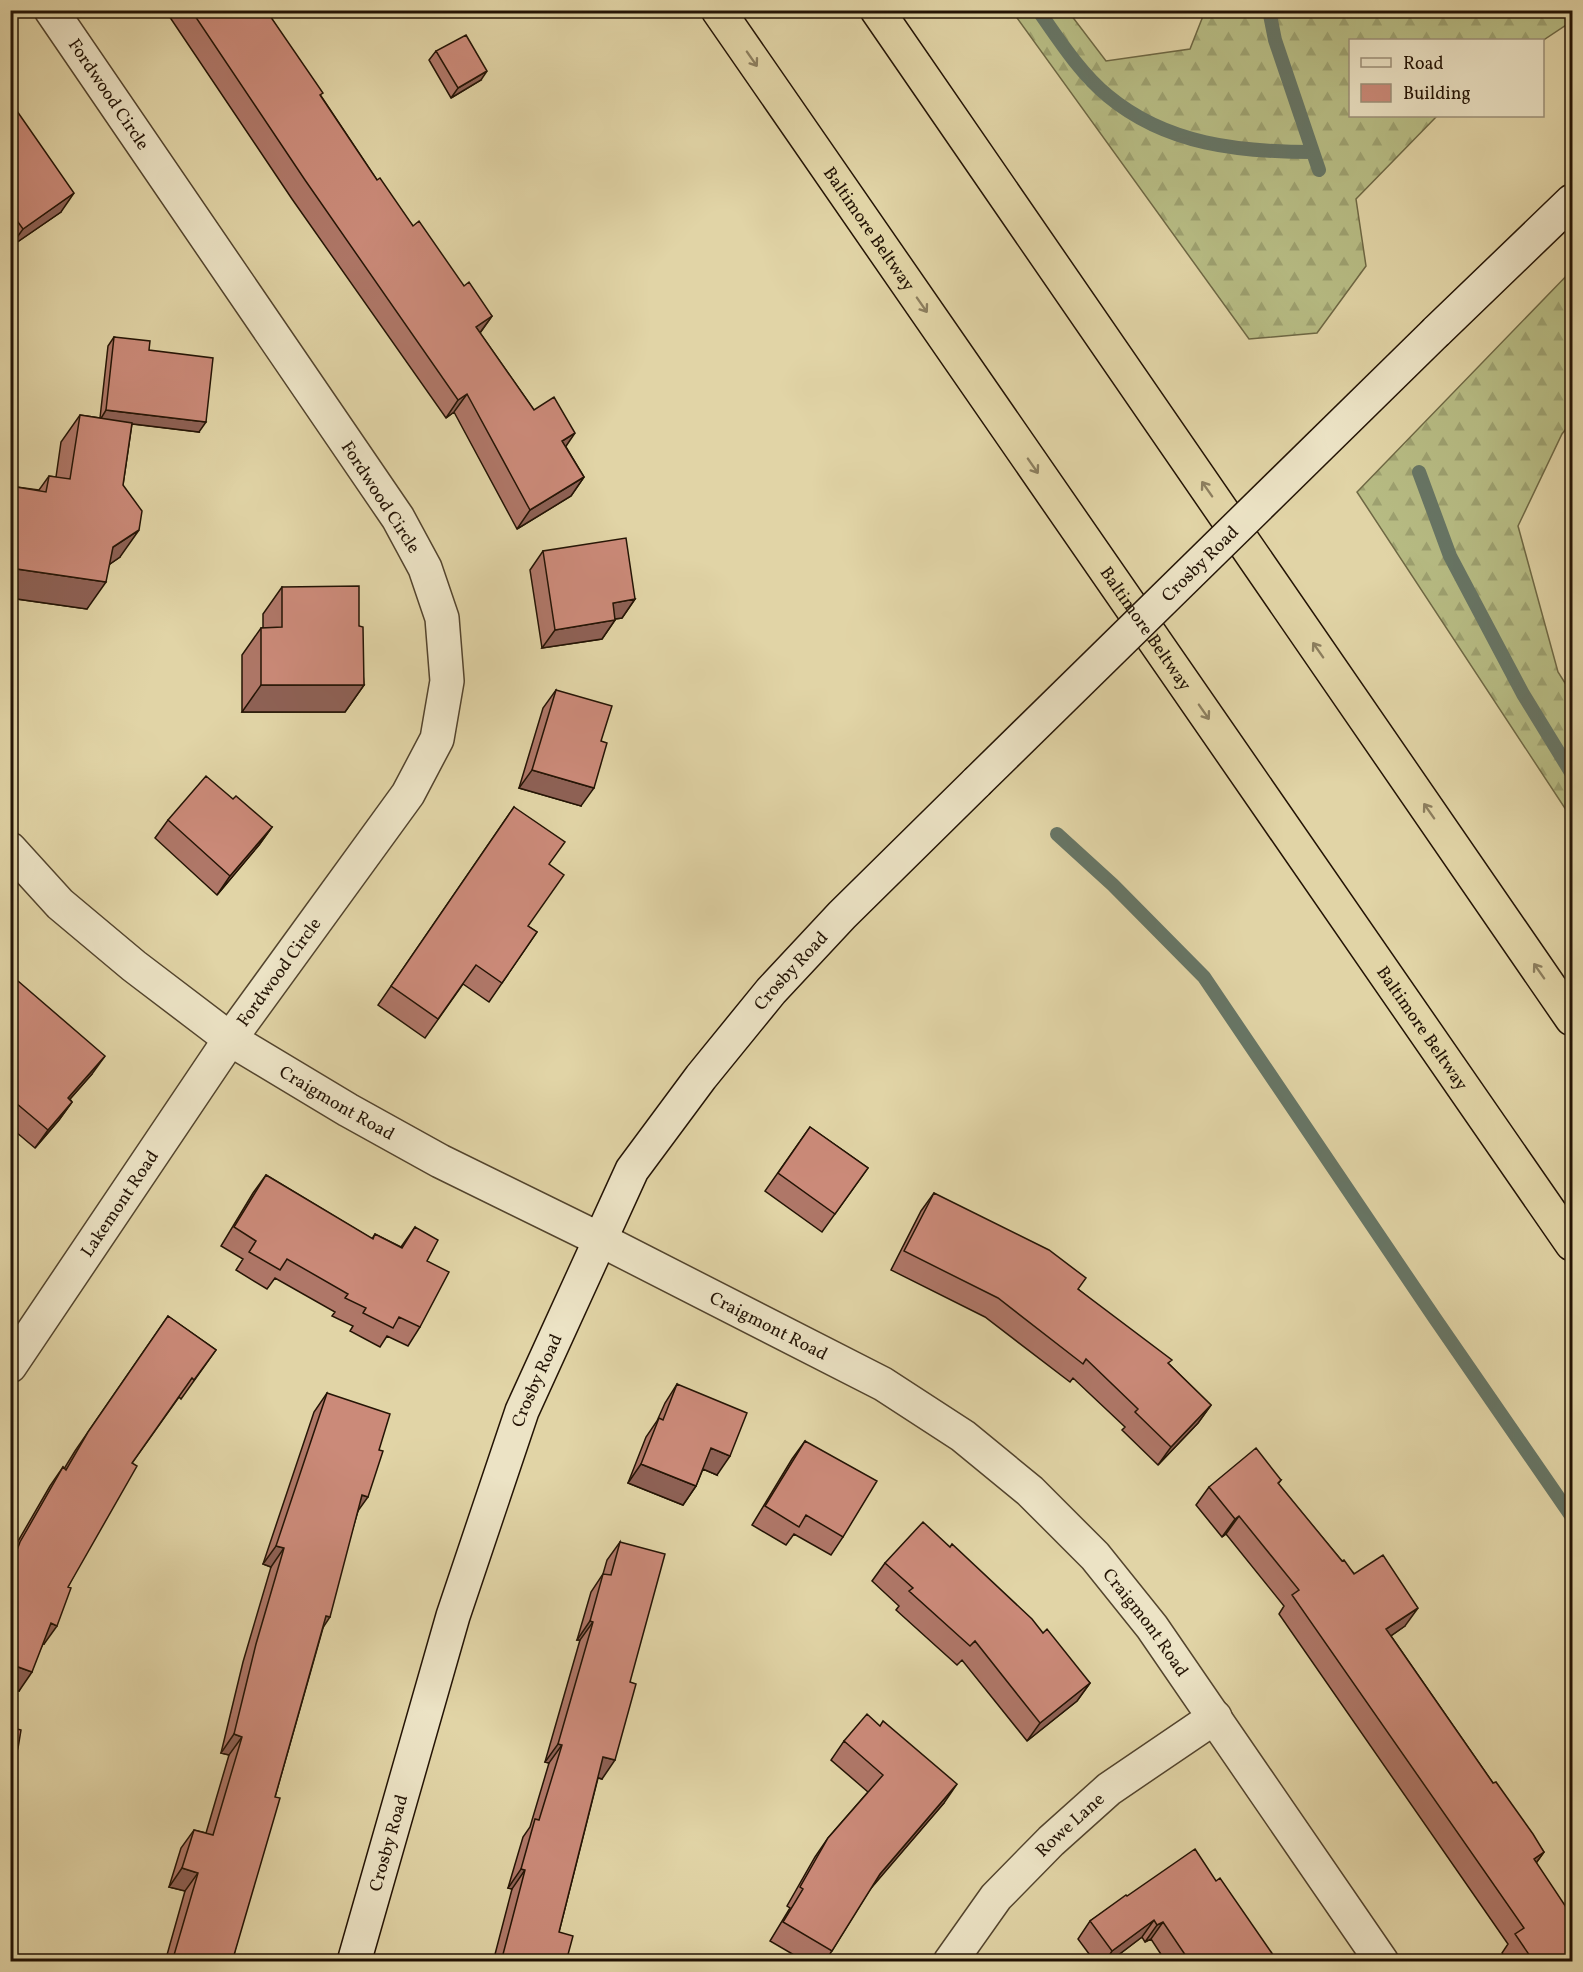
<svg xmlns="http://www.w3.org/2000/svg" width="1583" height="1972" viewBox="0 0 1583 1972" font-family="Vollkorn,serif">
<defs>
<pattern id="forest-firs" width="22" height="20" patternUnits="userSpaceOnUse" patternTransform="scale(1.5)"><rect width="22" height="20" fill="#b7bc84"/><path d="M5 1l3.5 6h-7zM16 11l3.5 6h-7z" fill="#9da170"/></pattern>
</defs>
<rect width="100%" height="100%" fill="#e1d4a6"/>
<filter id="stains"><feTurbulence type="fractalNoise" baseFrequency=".00333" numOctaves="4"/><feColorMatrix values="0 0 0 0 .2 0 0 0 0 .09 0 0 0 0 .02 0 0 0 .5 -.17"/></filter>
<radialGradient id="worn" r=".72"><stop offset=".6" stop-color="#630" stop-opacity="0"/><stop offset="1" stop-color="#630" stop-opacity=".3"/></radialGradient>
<path fill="url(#forest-firs)" stroke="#6e6844" stroke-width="1.5" d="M1572,10V21L1542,41L1350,40V116H1437L1356,199L1366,266L1317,333L1249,339L1012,11H1068L1106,61L1190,49L1205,11Z
M1572,270V421L1562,434L1518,526L1558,672L1572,694V819L1357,492Z"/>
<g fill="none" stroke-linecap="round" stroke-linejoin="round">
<path stroke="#677666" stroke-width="14" d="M1038,10C1059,40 1080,73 1108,96C1167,145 1240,152 1313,152
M1269,10L1275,40L1319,170
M1419,472L1450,556L1523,694L1572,774
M1057,834L1113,885L1204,977L1434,1317L1572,1517"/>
<defs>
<g id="minor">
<path id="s1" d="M10,849L60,904L134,966L230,1039L348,1110L440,1161L599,1239L883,1384L963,1436L1030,1491L1095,1556L1152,1627L1382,1962"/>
<path id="s2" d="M10,1366L230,1039L408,794L437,739L447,681L442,618L425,568L398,518L51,10"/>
<path id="s3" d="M950,1962L996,1897L1051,1841L1109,1789L1215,1717"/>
</g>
<g id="secondary">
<path d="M1436,332L1572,201"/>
<path id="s4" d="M354,1962L453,1616L522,1411L632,1170L701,1077L771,991L842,915L977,782"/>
</g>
<g id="motorway">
<path id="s5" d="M718,10L1572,1244"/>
<path d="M877,10L1572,1019"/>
</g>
</defs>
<use href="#minor" stroke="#53442d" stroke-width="36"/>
<use href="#secondary" stroke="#241405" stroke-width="36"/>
<use href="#motorway" stroke="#241405" stroke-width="36"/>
<use href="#minor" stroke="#ece3c5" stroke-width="33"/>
<use href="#secondary" stroke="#ece3c5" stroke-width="33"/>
<use href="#motorway" stroke="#e1d4a6" stroke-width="33"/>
<defs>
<g id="secondary-bridge">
<path id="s6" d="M977,782L1436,332"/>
</g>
</defs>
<use href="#secondary-bridge" stroke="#241405" stroke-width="36" stroke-linecap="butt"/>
<use href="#secondary-bridge" stroke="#ece3c5" stroke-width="33"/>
</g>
<path fill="#af7768" stroke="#241405" stroke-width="1.5" d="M165,10H266L321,96L377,180L413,226L464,286L492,316L480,333L534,410L566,447L584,477L571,496L517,529L454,412L446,418L292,199Z
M436,51L481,80L451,98L429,60Z
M10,101L61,212L10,247Z
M114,337L149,350L199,432L132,424L123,485L120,557L110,564L87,609L10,598V486L39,490L49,476L56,477L61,442L80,415L100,418L108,346Z
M543,551L635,599L622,618L615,619V620L602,639L542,648L530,570Z
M282,587L359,626L364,685L345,712H242V655L261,628H263V614Z
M556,690L581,806L519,788L543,708Z
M514,807L549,864L528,926L537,932L489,1002L463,984L425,1038L378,1005Z
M168,820L272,827L259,845L217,895L155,838Z
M10,973L92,1074L70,1099L72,1102L59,1120L35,1148L10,1127Z
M810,1127L868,1168L822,1232L765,1191Z
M266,1175L372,1239L375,1234L401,1247L415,1227L427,1261L420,1327L408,1346L387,1336L380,1347L350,1331L353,1326L332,1316L335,1312L275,1278L267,1289L236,1270L243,1259L221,1246L253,1193Z
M934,1193L1078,1289L1169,1364L1211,1405L1198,1423L1158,1465L1122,1430L1125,1427L1073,1378L1070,1382L985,1317L891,1270L921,1211Z
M168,1316L216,1350L181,1399L179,1397L132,1463L68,1587L44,1644H43L19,1691L10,1688V1555L50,1486L63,1467L64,1469L75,1451Z
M677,1384L717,1475L703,1469L696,1486L683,1505L628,1483L646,1437L657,1421L665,1403Z
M327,1393L358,1511L323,1628L275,1797L232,1962H165L185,1891L169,1887L181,1848L194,1830L206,1833L229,1755L221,1753L243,1662L271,1567L263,1564L314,1412Z
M805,1441L843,1537L831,1555L794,1534L786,1545L752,1525L792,1459Z
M1281,1480L1278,1484L1342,1561L1405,1626L1391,1636L1493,1783L1544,1852L1536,1863L1572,1962H1508L1502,1953L1508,1944L1279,1614L1284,1606L1226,1534L1222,1537L1196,1505L1209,1487Z
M620,1542L602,1779L598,1778L559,1932L566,1962H493L512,1889L508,1888L523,1837L530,1827L549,1763L545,1762L580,1640H577L591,1592L603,1574L607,1560Z
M885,1563L1043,1633L1090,1683L1077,1701L1027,1741L962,1660L957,1665L896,1610L899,1606L872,1581Z
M844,1741L944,1803L872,1886L825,1962H806L770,1941L790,1908L787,1906L815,1857L828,1838L868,1792L831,1760Z
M1216,1881L1278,1962H1166L1151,1939L1145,1942L1142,1937L1109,1962H1095L1078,1939L1090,1921L1127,1896Z"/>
<path fill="#8e6155" stroke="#241405" stroke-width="1.5" d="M487,71L481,80L451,98L458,88Z
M74,193L61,212L10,247L23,229Z
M492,316L479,334L476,327Z
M467,394L454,412L446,418L458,400Z
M106,410L206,422L199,432L100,420Z
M575,433L562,452V441Z
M584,477L571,496L517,529L530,510Z
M139,530L120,557L94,575L113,547Z
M10,568L106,582L87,609L10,598Z
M635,599L622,618L600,621L613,603Z
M615,620L602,639L542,648L555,630Z
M261,685H364L345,712H242Z
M532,770L594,788L581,806L519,788Z
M272,827L259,845L217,895L230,876Z
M105,1056L92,1074L55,1116L68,1098Z
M72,1102L59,1120L35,1148L48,1130Z
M1211,1405L1198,1423L1158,1465L1171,1447Z
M711,1448L730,1456L717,1475L698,1467Z
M641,1464L696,1486L683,1505L628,1483Z
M362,1495L368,1497L355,1515Z
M1239,1516L1226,1534L1222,1537L1235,1519Z
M276,1546L284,1548L271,1567L263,1564Z
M1418,1608L1405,1626L1373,1648L1386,1629Z
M326,1616L330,1617L318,1635Z
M590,1621L593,1622L580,1640H577Z
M51,1623L57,1626L44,1644L38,1642Z
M10,1664L32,1672L19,1691L10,1688Z
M1090,1683L1077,1701L1027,1741L1040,1723Z
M234,1734L242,1737L229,1755L221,1753Z
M558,1744L562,1745L549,1763L545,1762Z
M603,1757L615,1760L602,1779L590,1775Z
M957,1784L944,1803L867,1893L880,1874Z
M1544,1852L1531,1870L1534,1859Z
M182,1868L198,1873L185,1891L169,1887Z
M521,1869L525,1870L512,1889L508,1888Z
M1154,1920L1142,1937L1109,1962H1105L1112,1951Z
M1163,1922L1151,1939L1145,1942L1157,1925Z"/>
<path fill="#cb8a79" stroke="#241405" stroke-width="1.5" d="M191,10H266L323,93L320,95L377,180L380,178L413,226L419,221L464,286L469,282L492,316L476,327L534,410L554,397L575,433L562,441L584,477L530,510L467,394L458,400L305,180Z
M466,35L487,71L458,88L436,51Z
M10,101L74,193L23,229L10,211Z
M114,337L150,341L149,350L213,358L206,422L106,410Z
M80,415L132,423L123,485L142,511L139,530L113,547L106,582L10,568V486L46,492L49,476L70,479Z
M626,538L635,599L613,603L615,620L555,630L543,551Z
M359,586V626L363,627L364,685H261V628L282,627V587Z
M556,690L612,706L601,741L607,743L594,788L532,770Z
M206,776L233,799L236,796L272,827L230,876L168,820Z
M514,807L565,842L549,864L564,875L528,926L537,932L502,983L476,965L438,1019L391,986Z
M10,973L18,981L105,1056L68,1098L72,1102L48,1130L10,1098V1066L16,1059L10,1055Z
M810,1127L868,1168L835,1214L778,1173Z
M266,1175L373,1239L375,1234L402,1248L415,1227L438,1240L427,1261L449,1272L420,1327L399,1317L393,1328L363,1313L366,1308L345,1298L348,1294L287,1259L280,1270L249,1252L256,1241L234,1227Z
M934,1193L1049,1250L1086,1278L1078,1289L1172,1360L1168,1363L1211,1405L1171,1447L1135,1412L1138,1409L1086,1359L1083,1364L998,1298L904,1251Z
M168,1316L216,1350L194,1380L192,1378L132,1463L137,1466L68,1587L71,1588L57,1626L51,1623L32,1672L10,1664V1569L20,1542L63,1467L66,1470L88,1432Z
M677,1384L747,1413L730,1456L711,1448L696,1486L641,1464L659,1418L663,1420Z
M327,1393L390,1414L379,1450L383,1451L368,1497L362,1495L330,1617L326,1616L275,1797L280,1798L232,1962H172L198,1873L182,1868L194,1830L213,1835L242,1737L234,1734L256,1644L284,1548L276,1546Z
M805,1441L877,1481L843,1537L806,1515L799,1527L765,1506Z
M1256,1448L1281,1480L1278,1483L1342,1561L1344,1560L1354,1574L1383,1555L1418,1608L1386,1629L1493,1783L1496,1782L1533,1834L1544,1852L1534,1859L1572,1916V1962H1534L1515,1934L1524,1928L1292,1595L1299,1590L1239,1516L1235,1519L1209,1487Z
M923,1522L950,1547L952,1544L1032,1619L1043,1633L1047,1629L1090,1683L1040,1723L975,1641L970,1646L909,1591L913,1588L885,1563Z
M620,1542L665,1554L630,1682L636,1684L615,1760L603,1757L559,1932L573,1936L566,1962H501L525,1870L521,1869L535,1819L539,1820L562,1745L558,1744L593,1622L590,1621L603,1574L611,1575Z
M867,1714L880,1726L883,1721L957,1784L880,1874L832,1951L783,1922L803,1889L800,1887L828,1838L883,1775L844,1741Z
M10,1727L21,1730L18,1748L10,1773Z
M1195,1849L1216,1881L1220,1878L1278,1962H1190L1163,1922L1157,1925L1154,1920L1112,1951L1090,1921L1126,1895L1127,1896Z"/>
<defs><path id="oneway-shaft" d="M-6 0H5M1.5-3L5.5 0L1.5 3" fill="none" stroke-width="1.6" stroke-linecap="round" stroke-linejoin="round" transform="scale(1.5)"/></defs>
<g stroke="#8c7e5e">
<use href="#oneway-shaft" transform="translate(752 59) rotate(55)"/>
<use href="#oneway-shaft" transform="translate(922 305) rotate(55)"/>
<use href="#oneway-shaft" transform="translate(1033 466) rotate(55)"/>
<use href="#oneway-shaft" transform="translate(1207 489) rotate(-125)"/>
<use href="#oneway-shaft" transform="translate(1318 650) rotate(-125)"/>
<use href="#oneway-shaft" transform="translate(1204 712) rotate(55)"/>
<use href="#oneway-shaft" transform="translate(1429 811) rotate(-125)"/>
<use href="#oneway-shaft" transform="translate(1539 971) rotate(-125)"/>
</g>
<g text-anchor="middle" stroke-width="6" stroke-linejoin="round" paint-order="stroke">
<g font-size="18" fill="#241405" stroke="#ece3c5">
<text transform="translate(109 94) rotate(56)" y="6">Fordwood Circle</text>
<text dy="6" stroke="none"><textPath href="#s5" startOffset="266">Baltimore Beltway</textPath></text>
<text transform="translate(381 497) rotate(57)" y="6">Fordwood Circle</text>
<text dy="6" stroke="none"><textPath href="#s6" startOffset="312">Crosby Road</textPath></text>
<text dy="6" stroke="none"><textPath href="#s5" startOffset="752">Baltimore Beltway</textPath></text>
<text dy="6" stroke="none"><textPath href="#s2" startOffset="477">Fordwood Circle</textPath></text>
<text dy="6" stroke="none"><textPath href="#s4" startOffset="1096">Crosby Road</textPath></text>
<text dy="6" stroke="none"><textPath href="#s5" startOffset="1238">Baltimore Beltway</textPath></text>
<text dy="6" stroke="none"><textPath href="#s1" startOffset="416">Craigmont Road</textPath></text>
<text dy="6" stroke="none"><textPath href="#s2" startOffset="196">Lakemont Road</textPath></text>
<text dy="6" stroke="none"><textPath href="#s1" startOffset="902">Craigmont Road</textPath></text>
<text dy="6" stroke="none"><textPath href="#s4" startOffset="610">Crosby Road</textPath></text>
<text dy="6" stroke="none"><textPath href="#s1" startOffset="1388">Craigmont Road</textPath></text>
<text dy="6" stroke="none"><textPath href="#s3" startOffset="183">Rowe Lane</textPath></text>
<text dy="6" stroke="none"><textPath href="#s4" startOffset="124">Crosby Road</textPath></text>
</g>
</g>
<rect width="1583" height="1972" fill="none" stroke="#e1d4a6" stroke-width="36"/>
<rect x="12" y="12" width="1559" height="1948" fill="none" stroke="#241405" stroke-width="3"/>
<rect x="18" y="18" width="1547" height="1936" fill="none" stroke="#241405" stroke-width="1.5"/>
<rect x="1349" y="39" width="195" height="78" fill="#ece3c5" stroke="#9c9078" stroke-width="1.5"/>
<rect x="1361" y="58" width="30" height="9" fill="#ece3c5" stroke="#9c9078" stroke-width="1.5"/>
<text x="1403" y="69" font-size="18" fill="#241405">Road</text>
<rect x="1361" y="84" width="30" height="18" fill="#cb8a79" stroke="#9c9078" stroke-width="1.5"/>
<text x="1403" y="99" font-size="18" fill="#241405">Building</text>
<rect width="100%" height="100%" filter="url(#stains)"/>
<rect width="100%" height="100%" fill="url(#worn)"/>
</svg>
